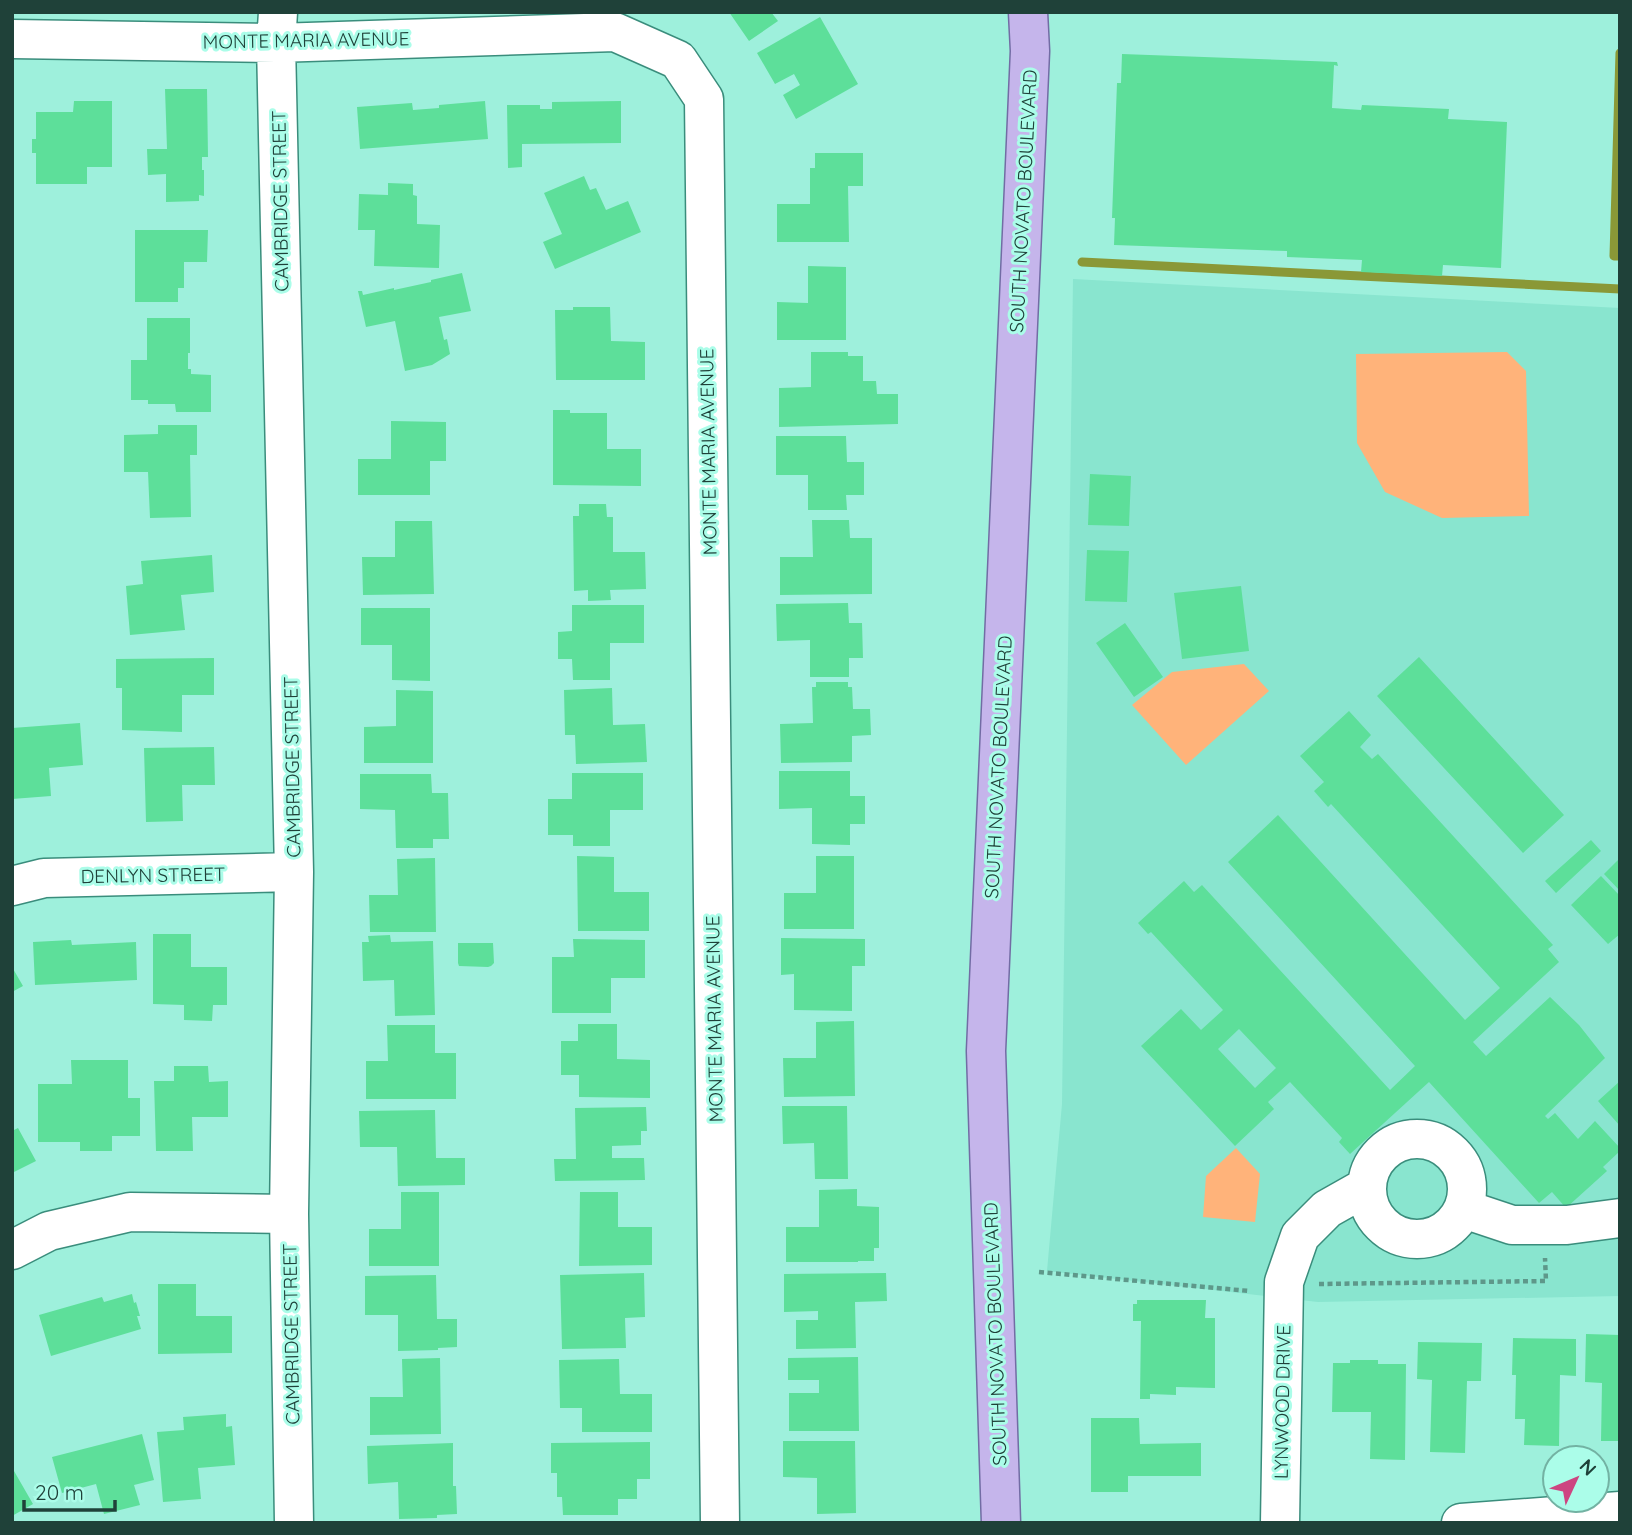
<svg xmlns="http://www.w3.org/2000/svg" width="1632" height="1535" viewBox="0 0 1632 1535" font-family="Quicksand,sans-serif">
<rect width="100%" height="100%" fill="#9ef0dc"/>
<path fill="#89e5cf" d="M1073,279L1620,308V1296L1318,1302L1047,1271L1062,1104Z"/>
<path fill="#ffb37a" d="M1507,352L1526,371L1529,516L1442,518L1385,492L1357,443L1356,354Z
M1244,664L1269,691L1186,765L1132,705L1172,672Z
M1236,1148L1260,1174L1255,1222L1203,1217L1206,1176Z"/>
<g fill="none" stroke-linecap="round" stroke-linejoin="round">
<path stroke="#8a9837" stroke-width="9" d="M1620,53L1614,256H1620
M1082,262L1620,289"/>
</g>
<path fill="#5ddf9a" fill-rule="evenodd" d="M729,12H771L778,21L749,41Z
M820,17L858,84L796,119L783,95L800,85L794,74L775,84L757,53Z
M1122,54L1337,62L1338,66L1334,65L1332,108L1361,110L1362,105L1449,109L1448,119L1507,122L1501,268L1443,265L1442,276L1361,272L1362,260L1287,257V251L1114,245L1115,218H1112L1117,83H1121Z
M165,89H207L208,157H202V170H204V196L199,195V201L166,202V174L148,175L147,149H167Z
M74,101H112V167H87V184H36V153H32V139H36V112H73Z
M485,101L488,139L360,149L357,107L412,103L413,110L439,108V105Z
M621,101V143L522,144V167L508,168L507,105H540V109H552V102Z
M815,153H863V186H848L849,242H777V204H810V168H815Z
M584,176L590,190L596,188L606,210L628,201L641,232L555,269L543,242L562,234L544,193Z
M388,183L413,184V195L417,196V224L440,225L439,268L374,266L375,230H358L359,194L388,195Z
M135,230H208L207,262H184V288H178V302H135Z
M808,266L846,267V340H777V302L808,303Z
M462,273L471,311L439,317L444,340L447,339L450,354L432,365L405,371L395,321L366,327L358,291H362L363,295L394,288V290L431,282V280Z
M573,307H610L611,341L645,342V380H556L555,310H573Z
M147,318H190V353H188V369H191V374L211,375V412H176L175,404H148V400H131V360H147Z
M811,352H848V356H863V381H876L877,394H898V424L779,427V388L811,387Z
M553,410H570V413H607V449H641V486L553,485Z
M391,421L446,422V461H430V495H358V459H391Z
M158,425H197V455H190L191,517L150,518L148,472H124V435L158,434Z
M776,436H846L847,462H864V495H846L847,510H808V475H776Z
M1090,474L1131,476L1129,526L1088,525Z
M579,504H606L607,517H613V552H645L646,589L610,590L611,600L588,601V590L574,591L573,516H579Z
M812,520H849L850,538H872V594L780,595V557H813Z
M395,521H432L434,594L363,595L362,557H395Z
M1087,550L1129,551L1127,602L1085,601Z
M212,555L214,592L181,595L185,630L130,635L126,586L143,584L141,561Z
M1241,586L1249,651L1182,659L1174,593Z
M848,603L849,623H862L863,658H849V677H810V640L777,641L776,604Z
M572,605H644V643H610V680H573L572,659H558V632L572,631Z
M361,608H430V681L392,680V645H361Z
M1125,623L1163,677L1134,697L1096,643Z
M1419,657L1564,815L1523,853L1377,696Z
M214,658V695H182V732L122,730V688H116V659Z
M816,682H848V687H852L853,709H870L871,735L852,736V762L781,763L780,724L813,723L812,687H816Z
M612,688L613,725L645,724L647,762L576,764L575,735H565L564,690Z
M396,690L433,691V763H364V727L396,726Z
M1349,711L1371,735L1360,747L1372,759L1378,754L1553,945L1548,949L1559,962L1473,1042L1486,1056L1550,997L1579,1025L1605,1058L1545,1116L1548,1119L1555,1113L1578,1139L1595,1121L1620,1148V1151L1603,1167L1607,1171L1566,1208L1552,1192L1539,1203L1429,1082L1350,1154L1339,1142L1342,1138L1290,1082L1268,1102L1274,1109L1235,1146L1141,1046L1181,1009L1201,1030L1223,1010L1151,932L1148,934L1138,923L1184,881L1194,892L1202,885L1390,1090L1415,1066L1228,862L1278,815L1465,1020L1500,988L1331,804L1328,807L1314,791L1324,782L1300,756ZM1239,1029L1276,1068L1255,1088L1218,1049Z
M80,723L83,765L49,768L51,796L12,799V728Z
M214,747L215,785H182L183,821L146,822L144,748Z
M779,771H850V796H865V824H850V845L812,844V808L779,809Z
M572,773H643V810H610V846H573V835H548V799H572Z
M360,774H431L432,793H448L449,839H433V848H396L395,810L360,809Z
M1591,840L1601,851L1556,893L1545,881Z
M577,856L614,857V892H649V931H578Z
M816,856H854V929H784V893H816Z
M435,858L436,932H370L369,895H398L397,859Z
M1620,858V891L1604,874Z
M1601,876L1620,896V934L1608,944L1571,905Z
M153,934H191V967H227V1005H213L212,1021L184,1020V1005L153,1004Z
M390,935L391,942L433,941L435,1015L395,1016L394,980L363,981L362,942H369L368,936Z
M781,938L865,939V966H852V1011L794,1010V974L781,975Z
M573,939L645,940V978H611V1013H552V957H574Z
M71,940L72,945L136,942L137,980L35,985L33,942Z
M458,943H493L494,963L491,966L488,967L459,966L458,963Z
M12,967L23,986L12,992Z
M854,1021L855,1096L784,1097L783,1058H816V1022Z
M578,1024H617V1059L650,1060V1098L579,1097V1075H561V1041H578Z
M387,1025H435V1053H456V1099H366V1061H388Z
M71,1060H128V1098H140V1136H112V1151H80V1142H38V1084H72Z
M174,1066H208L209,1082L228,1081V1117H192L193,1151H156L154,1081H174Z
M1620,1081V1126L1598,1101Z
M782,1106H847L848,1179H815L814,1143L783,1144Z
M646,1107L647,1131H641V1145L612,1146V1158H644L645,1180L555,1181L554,1159H576L575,1108Z
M435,1110L436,1158H465V1185L398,1186L397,1147H360L359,1111Z
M18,1128L36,1161L12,1173V1131Z
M857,1189V1206L879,1207V1248H874V1261H858V1262H786V1227H819V1190Z
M401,1192H439V1266H369V1229H401Z
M580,1192H618V1227H652V1265L579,1266Z
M644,1273L645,1317L625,1318L626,1348L562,1349L560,1275Z
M886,1273L887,1301L855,1302L856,1348L796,1349V1320H818V1311L784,1312V1274Z
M436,1275L437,1319H457V1347L438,1348V1350L398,1351V1315H365V1276Z
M158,1284H196V1316H232V1353L158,1354Z
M132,1294L134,1303L136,1302L140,1316H137L141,1329L51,1356L39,1315L102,1297L104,1302Z
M1137,1300H1206L1205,1318H1215V1388L1176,1387V1395L1150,1394V1399H1140L1141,1321H1133V1304H1137Z
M1586,1334L1620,1335V1441H1601L1602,1383L1585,1382Z
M1513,1338L1576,1339V1376L1560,1375L1559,1446L1524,1445L1525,1419H1515L1516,1375H1512Z
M1418,1342L1482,1343L1481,1381H1467L1465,1453L1430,1452L1432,1380L1417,1379Z
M858,1357L859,1431H789V1393H819V1380H788V1358Z
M440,1358L441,1434L370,1435V1397H403L402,1359Z
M619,1359L620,1394H652V1432H582V1408H560L559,1360Z
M1350,1360H1378V1364H1406L1405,1460L1370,1459L1371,1412H1332L1333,1363H1350Z
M226,1414V1427L232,1426L235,1465L198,1468L201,1499L163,1502L157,1432L184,1430L183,1417Z
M1091,1418H1139L1140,1444L1201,1443V1476H1128V1492H1091Z
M142,1434L154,1480L134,1485L140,1505L104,1514L96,1484L62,1493L52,1457Z
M783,1441H855L856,1513L817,1514V1478L783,1477Z
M650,1442V1479H637V1499H618V1515H563L562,1497H557V1473H551V1443Z
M453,1443V1486H456L457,1514L437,1515V1518L399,1519L398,1482L368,1484L367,1446Z
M14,1471L33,1504L12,1516V1472Z"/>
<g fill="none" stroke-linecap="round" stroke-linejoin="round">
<defs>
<path id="minor" d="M278,12L276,43L294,872L289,1214L294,1523
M12,39L276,43L615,32L678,60L704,99L720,1523
M12,886L44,878L294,872
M1367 1189a50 50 0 1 1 100 0a50 50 0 1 1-100 0Z
M1464,1209L1512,1225H1567L1620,1218
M12,1250L49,1231L130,1212L289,1214
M1280,1523L1284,1282L1300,1236L1327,1209L1366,1187
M1461,1523L1620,1511"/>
<path id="major" d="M1001,1523L986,1051L1030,51L1028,12"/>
</defs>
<use href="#minor" stroke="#3a8d7c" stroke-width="41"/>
<use href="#major" stroke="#726ca4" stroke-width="41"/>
<path stroke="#5e988a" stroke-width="4.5" stroke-dasharray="5 3.5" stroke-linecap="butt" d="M1039,1272L1249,1291
M1319,1284L1546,1281L1545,1258"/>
<use href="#minor" stroke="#fff" stroke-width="38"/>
<use href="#major" stroke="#c5b5eb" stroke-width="38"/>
</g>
<g text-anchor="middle" stroke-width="6" stroke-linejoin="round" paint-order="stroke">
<g font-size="19" fill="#1f4139" stroke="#abfde9">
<text transform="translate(306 40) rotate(-1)" y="7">MONTE MARIA AVENUE</text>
<text transform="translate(280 201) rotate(-91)" y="7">CAMBRIDGE STREET</text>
<text transform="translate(1023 201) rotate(-87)" y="7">SOUTH NOVATO BOULEVARD</text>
<text transform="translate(708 452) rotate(-91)" y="7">MONTE MARIA AVENUE</text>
<text transform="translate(292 767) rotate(-91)" y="7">CAMBRIDGE STREET</text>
<text transform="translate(998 767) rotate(-87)" y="7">SOUTH NOVATO BOULEVARD</text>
<text transform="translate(153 875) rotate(-1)" y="7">DENLYN STREET</text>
<text transform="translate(714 1019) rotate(-91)" y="7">MONTE MARIA AVENUE</text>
<text transform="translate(291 1334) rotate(-91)" y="7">CAMBRIDGE STREET</text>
<text transform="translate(995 1334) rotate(-92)" y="7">SOUTH NOVATO BOULEVARD</text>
<text transform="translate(1282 1402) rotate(-89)" y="7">LYNWOOD DRIVE</text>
</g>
</g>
<rect width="1632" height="1535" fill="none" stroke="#1f4139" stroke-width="28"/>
<g transform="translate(1576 1479) rotate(46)"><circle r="33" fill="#abfde9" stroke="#73b2a3" stroke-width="2"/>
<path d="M0-5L12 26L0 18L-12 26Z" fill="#cd4581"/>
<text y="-10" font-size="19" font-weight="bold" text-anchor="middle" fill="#1f4139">N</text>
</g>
<path d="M24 1500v10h91v-10" fill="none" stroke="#1f4139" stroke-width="3.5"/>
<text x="35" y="1500" font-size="21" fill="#1f4139" stroke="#abfde9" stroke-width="5" paint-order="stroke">20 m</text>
</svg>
